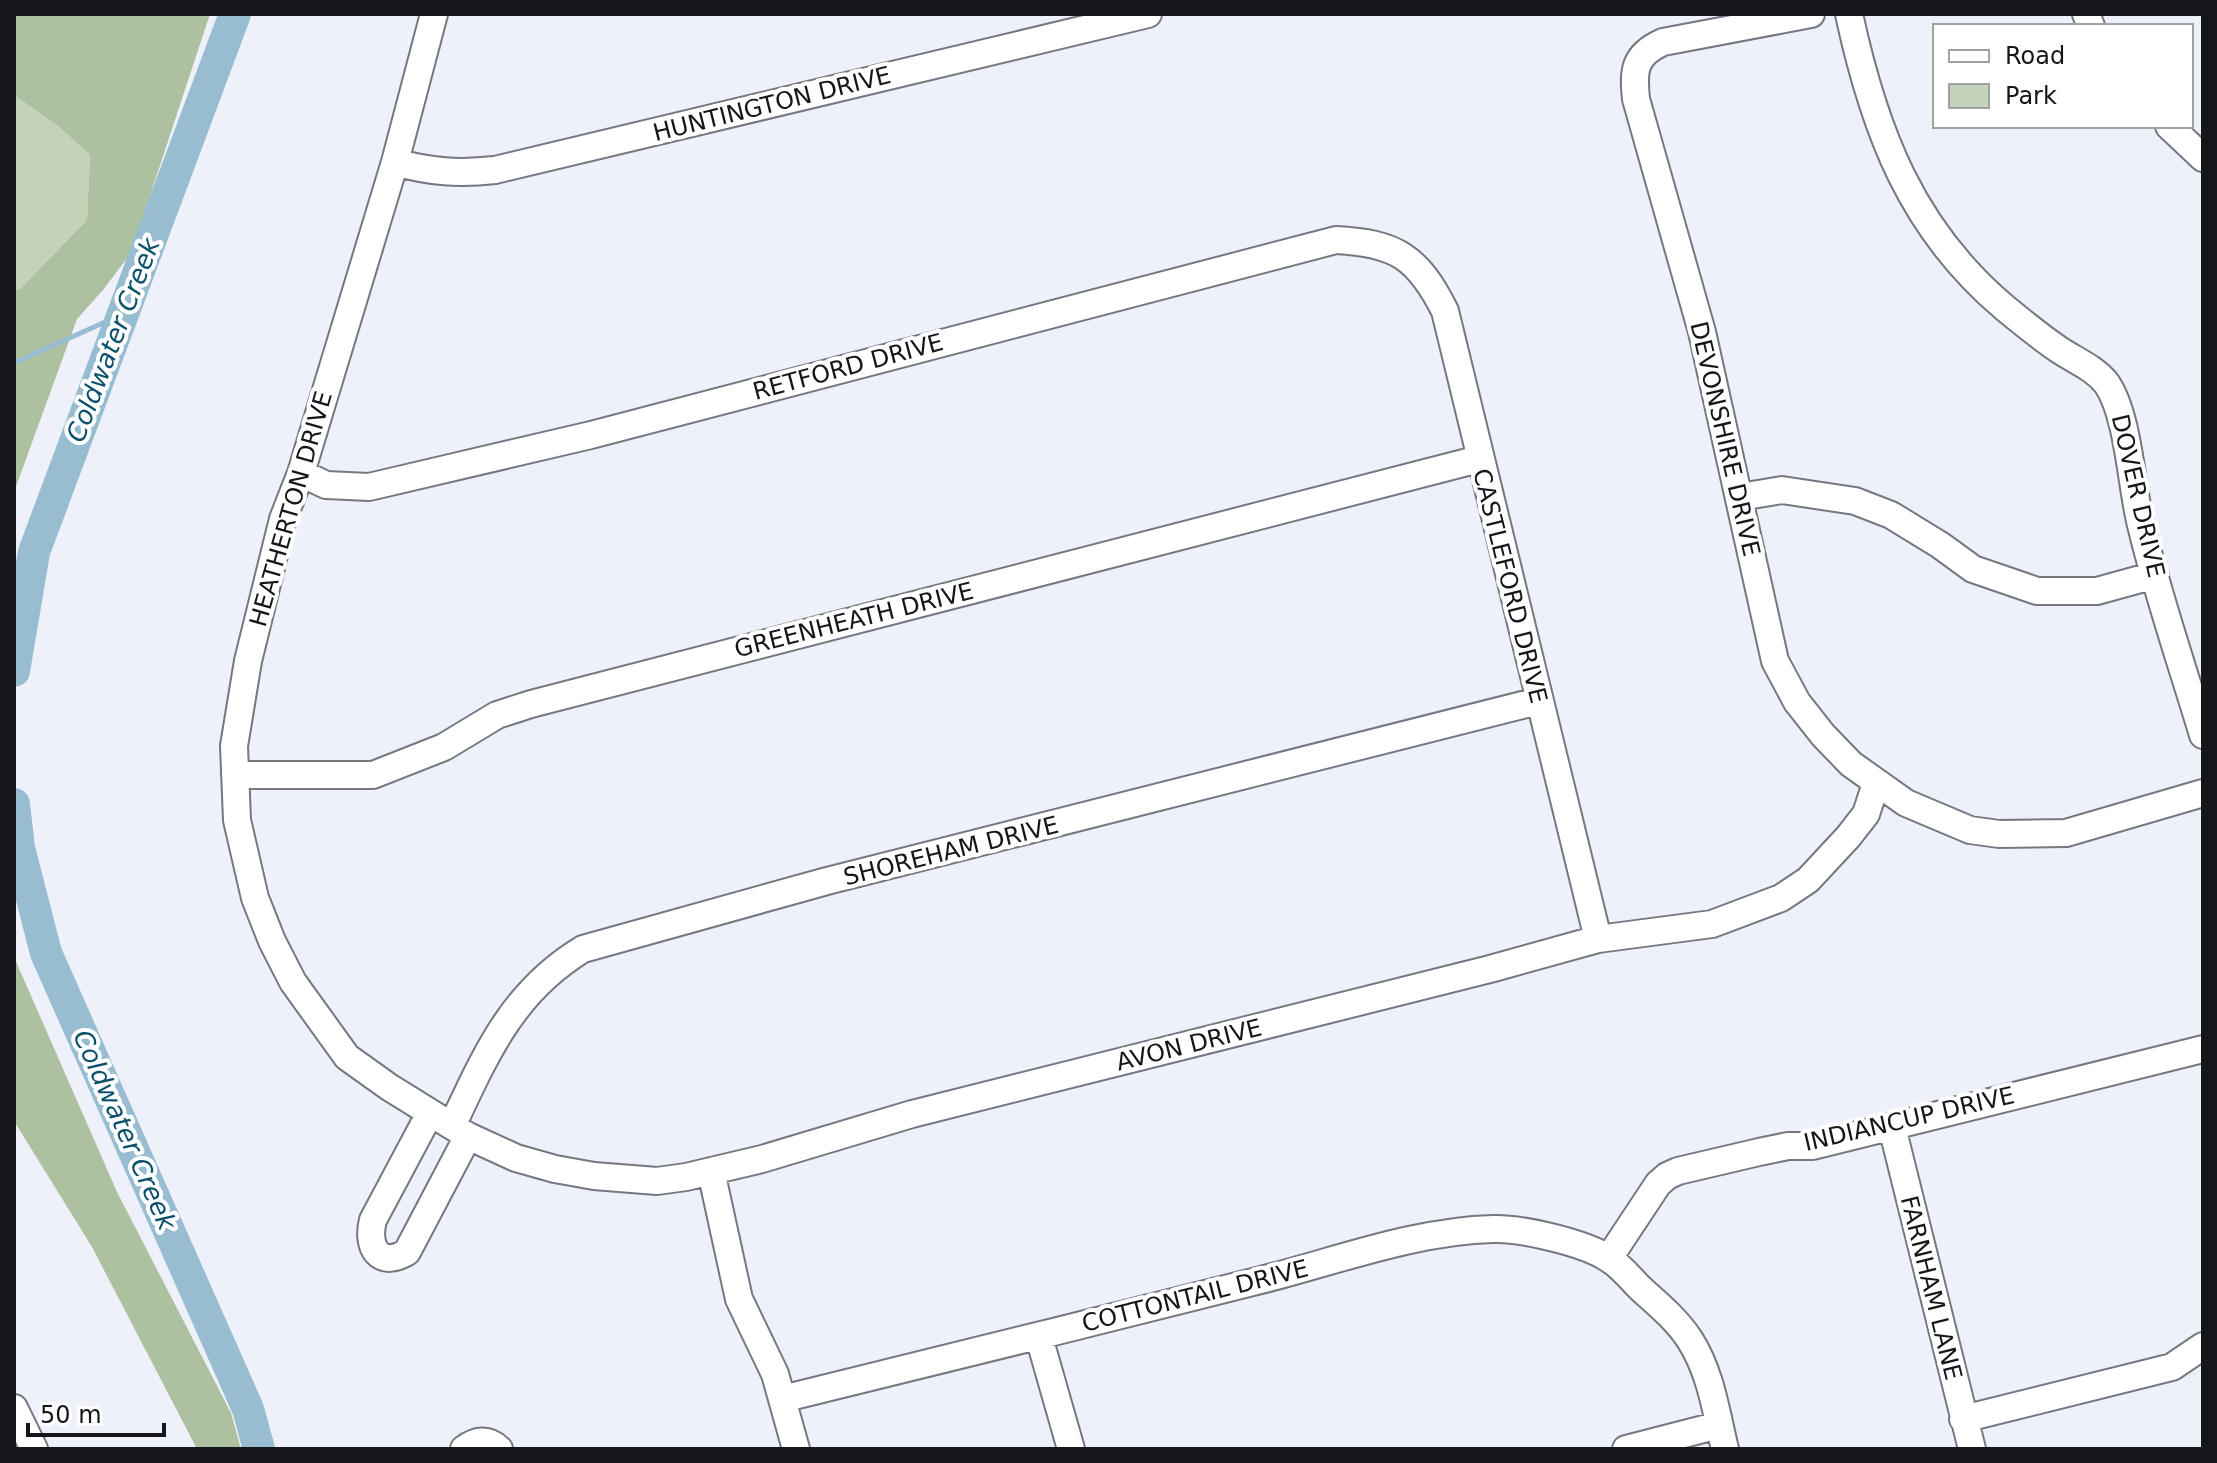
<svg xmlns="http://www.w3.org/2000/svg" width="2217" height="1463" viewBox="0 0 2217 1463" font-family="'DejaVu Sans',sans-serif">
<rect width="100%" height="100%" fill="#eef1fa"/>
<path fill="#c3d3b7" d="M14,95L58,126L90,155L87,220L20,289L14,290Z"/>
<path fill="#adc09f" d="M14,14H210L131,253L103,290L77,319L14,492V290L20,289L87,220L90,155L58,126L14,95Z
M14,957L117,1192L231,1413L241,1449H197L92,1247L14,1121Z"/>
<g fill="none" stroke-linecap="round" stroke-linejoin="round">
<path stroke="#98bdd1" stroke-width="5" d="M14,363L123,314"/>
<path stroke="#98bdd1" stroke-width="32" d="M14,671L34,552L235,14
M14,804L19,848L46,953L248,1409L259,1449"/>
<defs>
<path id="minor" d="M434,14L395,162L301,473L283,519L248,661L234,746L237,820L255,898L272,941L293,982L347,1057L389,1087L468,1136L516,1158L555,1169L594,1176L657,1181L686,1177L762,1159L912,1114L1490,969L1598,939L1712,924L1781,898L1808,880L1848,837L1866,814L1876,783
M1811,14L1663,42C1634,55 1633,70 1636,99L1702,332L1775,661L1797,702L1823,735L1851,764L1906,803L1970,830L1999,834L2066,833L2203,793
M1849,14C1874,130 1911,229 2005,308C2022,322 2039,336 2058,349C2074,360 2095,368 2107,384C2129,417 2131,486 2141,525C2158,596 2182,665 2203,735
M2086,14L2091,26
M2169,126L2203,158
M395,162C430,172 459,174 495,170L1148,14
M301,473L326,485L369,487L591,435L1336,240C1396,243 1418,257 1445,311L1598,939
M1740,497L1782,490L1855,501L1891,515L1940,545L1973,569L2037,591H2097L2155,575
M235,775H373L444,747L497,715L531,704L1479,459
M430,1113L373,1220C366,1247 379,1269 407,1252L468,1136
M452,1126C486,1054 512,992 583,949L827,881L1538,701
M1892,1127L1972,1449
M711,1171L739,1299L775,1374L796,1449
M1609,1258L1658,1184L1667,1176L1678,1171L1759,1152L1788,1146H1813L2203,1049
M1039,1337L1071,1449
M782,1399C940,1360 1099,1321 1257,1281C1334,1262 1413,1231 1493,1229C1521,1228 1586,1243 1609,1259C1621,1266 1630,1278 1640,1288C1658,1304 1677,1320 1690,1340C1711,1373 1716,1412 1725,1449
M14,1408L34,1449
M1963,1419L2172,1367L2203,1346
M464,1449C476,1440 488,1438 499,1449
M1626,1449L1719,1425"/>
</defs>
<use href="#minor" stroke="#757880" stroke-width="30"/>
<use href="#minor" stroke="#fff" stroke-width="26"/>
</g>
<g text-anchor="middle" stroke-width="8" stroke-linejoin="round" paint-order="stroke">
<g font-size="24" fill="#151619" stroke="#fff">
<text transform="translate(772 104) rotate(-14)" y="8">HUNTINGTON DRIVE</text>
<text transform="translate(848 367) rotate(-15)" y="8">RETFORD DRIVE</text>
<text transform="translate(1725 439) rotate(77)" y="8">DEVONSHIRE DRIVE</text>
<text transform="translate(2138 496) rotate(77)" y="8">DOVER DRIVE</text>
<text transform="translate(291 509) rotate(-74)" y="8">HEATHERTON DRIVE</text>
<text transform="translate(1510 586) rotate(76)" y="8">CASTLEFORD DRIVE</text>
<text transform="translate(854 620) rotate(-14)" y="8">GREENHEATH DRIVE</text>
<text transform="translate(951 851) rotate(-14)" y="8">SHOREHAM DRIVE</text>
<text transform="translate(1189 1045) rotate(-14)" y="8">AVON DRIVE</text>
<text transform="translate(1909 1119) rotate(-13)" y="8">INDIANCUP DRIVE</text>
<text transform="translate(1931 1288) rotate(76)" y="8">FARNHAM LANE</text>
<text transform="translate(1195 1296) rotate(-14)" y="8">COTTONTAIL DRIVE</text>
</g>
<g font-size="26" font-style="italic" fill="#0a506d" stroke="#fff">
<text transform="translate(113 340) rotate(-69)" y="9">Coldwater Creek</text>
<text transform="translate(125 1130) rotate(66)" y="9">Coldwater Creek</text>
</g>
</g>
<rect width="2217" height="1463" fill="none" stroke="#151619" stroke-width="32"/>
<rect x="1933" y="24" width="260" height="104" fill="#ffffff" stroke="#a1a2a3" stroke-width="2"/>
<rect x="1949" y="50" width="40" height="12" fill="#ffffff" stroke="#a1a2a3" stroke-width="2"/>
<text x="2005" y="64" font-size="24" fill="#151619">Road</text>
<rect x="1949" y="84" width="40" height="24" fill="#c3d3b7" stroke="#a1a2a3" stroke-width="2"/>
<text x="2005" y="104" font-size="24" fill="#151619">Park</text>
<path d="M28 1423v12h136v-12" fill="none" stroke="#151619" stroke-width="4"/>
<text x="40" y="1423" font-size="24" fill="#151619" stroke="#ffffff" stroke-width="6" paint-order="stroke">50 m</text>
</svg>
